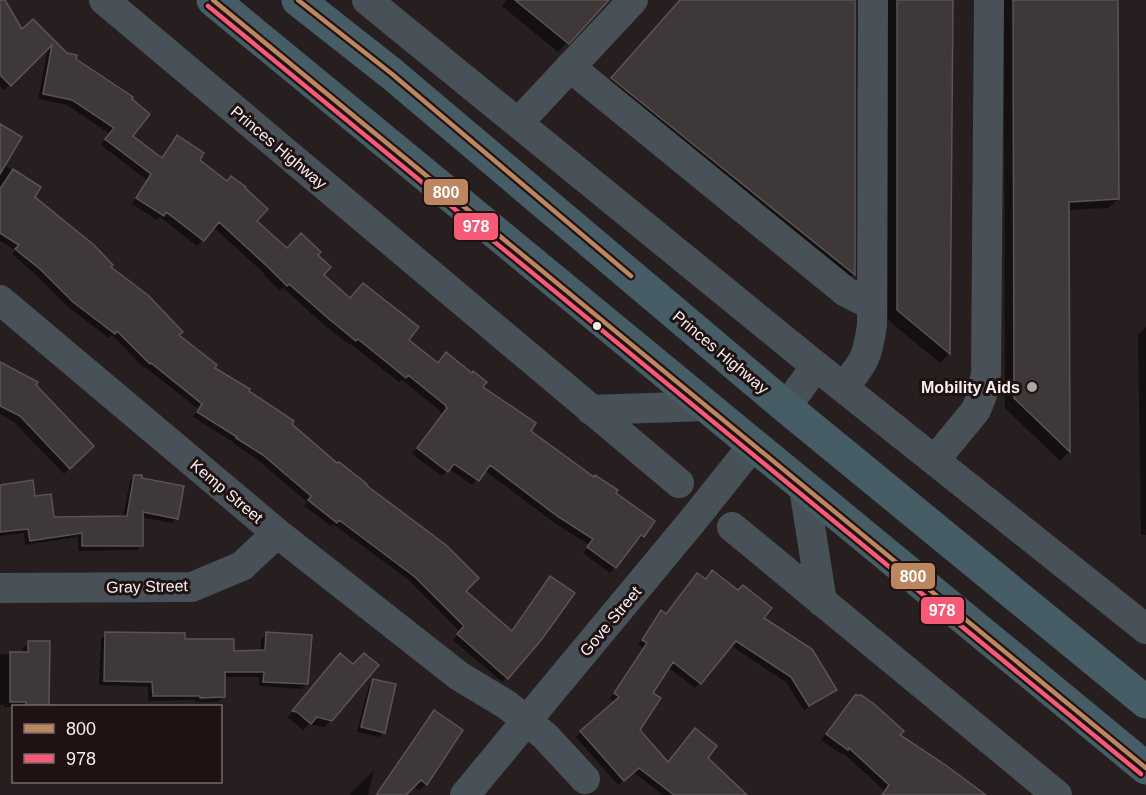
<svg xmlns="http://www.w3.org/2000/svg" width="1146" height="795" viewBox="0 0 1146 795" font-family="Arial,sans-serif">
<rect width="100%" height="100%" fill="#261e1f"/>
<path fill="#0007" d="M0,0H3L22,31L33,21L66,55L74,59L131,136L161,159L171,142L177,137L255,221L287,250L316,255L322,275L350,300L407,340L438,364L481,387L529,431L653,521L643,536L637,542L635,540L610,573L583,553L589,545L552,521L484,470L472,485L449,469L442,476L412,454L443,415L439,410L402,380L399,382L351,344L350,345L323,324L283,288L280,291L263,274L264,273L213,227L197,246L160,217L157,220L132,204L147,180L101,145L110,134L67,105L38,99L48,47L4,90L0,86Z
M506,0H607L558,52L502,6Z
M681,0H853V274L844,283L603,88Z
M888,0H952L949,354L940,363L888,320Z
M1004,0H1116L1118,199L1108,208L1067,210L1069,452L1060,461L1005,408Z
M0,126L4,165L39,188L33,197L108,267L177,335L213,368L247,392L290,425L464,591L511,632L545,583L541,638L502,682L453,640L460,632L410,581L333,524L331,526L304,506L307,502L258,460L233,443V442L193,417L198,409L145,367L144,368L112,335L109,338L68,307L35,274L12,254L15,250L0,241Z
M1146,327V535H1141L1138,335Z
M0,364L35,385L92,446L64,474L14,422L0,414Z
M135,476L141,479L177,518L172,523L141,517L142,545L137,550L78,551V537L25,545L24,533L0,536V481L1,486L34,498L53,518L123,517L130,481Z
M661,612L665,615L762,618L835,690L830,695L804,710L786,682L730,645L695,688L668,667L651,693L638,730L667,763L695,730L706,758L737,795H663L633,772L618,785L576,737L615,702L610,699L643,648L638,645L656,617Z
M106,634L183,640L233,653L261,652V639L267,634L307,683L302,689L259,686V677H223V697L218,702H195V700L148,701V687L99,685L101,639Z
M29,642L48,643V706L4,707V704L0,705V654H23V649Z
M333,663L331,720L324,727L309,724L303,730L290,719L287,718Z
M373,680L383,732L379,737L357,732L369,685Z
M855,696L898,735L983,795H882L885,791L843,753L841,754L821,740L849,702Z
M434,712L426,784L419,790L413,786L404,795H375L427,718Z
M374,769L368,795H349L371,773Z"/>
<path fill="#3e3838" stroke="#5b5354" stroke-width="1.5" d="M0,0H5L22,29L33,19L67,53L77,55L76,59L133,97L132,99L150,114L133,136L162,158L177,135L204,153L200,160L227,181L231,176L246,187L245,188L268,209L257,221L287,248L301,233L321,252L318,255L331,267L324,275L350,298L363,283L419,327L409,340L438,363L446,352L472,373L473,371L487,382L483,387L536,423L531,431L594,477L595,475L618,490L616,493L655,521L644,537L641,535L616,568L587,547L593,539L557,516L490,465L479,481L454,464L448,472L417,448L447,408L445,405L408,375L406,378L358,339L356,341L329,319L289,284L287,286L268,267L219,222L204,241L166,212L164,216L136,198L151,174L105,139L114,128L72,100L43,94L52,45L11,86L0,75Z
M515,0H609L569,44Z
M680,0H855V275L611,78Z
M897,0H953L950,354L897,310Z
M1013,0H1118L1119,199L1069,202L1070,452L1014,398Z
M0,124L22,137L0,174Z
M13,169L41,187L35,197L94,245L113,265L111,267L149,296L183,332L179,335L217,365L215,368L250,389L249,391L294,421L292,424L337,463L339,462L367,484L366,485L446,545L479,578L466,591L512,631L550,576L575,593L542,639L508,679L457,634L464,626L415,577L339,520L337,523L308,500L311,496L263,455L236,438L237,437L197,412L202,404L151,363L150,364L117,331L115,334L73,302L40,269L15,249L19,245L0,233V189Z
M0,362L38,382L36,385L94,446L70,469L20,416L0,406Z
M134,475H142V478L184,486L178,519L143,512V546H82V533L30,541L28,529L0,532V485L33,480L35,496L51,494L54,517L127,516Z
M712,570L738,590L743,585L772,608L764,618L812,649L837,690L809,706L791,677L736,641L701,684L673,662L653,693L661,698L640,730L668,762L695,728L717,746L708,758L747,795H674L639,768L624,781L580,731L619,697L614,693L647,643L642,640L661,610L666,614L697,573L706,579Z
M105,632L185,633V639H234V651L265,650L266,632L312,635L308,684L263,682L264,672H225V697L200,698V696H153L152,682L104,681Z
M28,641H50L49,706H26V702H10V652H28Z
M340,653L353,664L364,653L379,665L332,721L317,717L311,724L297,712L292,711Z
M373,679L396,684L385,733L361,727Z
M855,695H861L874,704L904,731L900,735L944,764L986,795H882L889,785L849,748L848,750L826,734Z
M434,710L463,730L427,785L421,780L406,795H376Z"/>
<g fill="none" stroke-linecap="round" stroke-linejoin="round">
<path stroke="#475157" stroke-width="30" d="M104,0L679,483
M367,0L816,366L1146,629
M570,67L846,292L872,305
M518,123L633,0
M0,300L277,533L459,676L507,705L545,736L585,779
M844,387C864,362 868,357 872,324L873,0
M786,407L816,366
M591,410L706,406
M935,460L976,410L982,395L986,373L989,0
M804,488L822,602
M732,527L1057,795
M0,588L192,587L242,566L277,533
M465,795L694,519L753,445"/>
<path stroke="#465d66" stroke-width="33" d="M213,0L1146,768
M298,0L392,74L786,407L1146,702"/>
<defs>
<path id="bus-1" d="M213,0L1146,768
M298,0L392,74L631,276"/>
<path id="bus-2" d="M208,6L1141,774"/>
</defs>
<use href="#bus-1" stroke="#201213" stroke-width="9"/>
<use href="#bus-2" stroke="#201213" stroke-width="9"/>
<use href="#bus-1" stroke="#bb8660" stroke-width="4.5"/>
<use href="#bus-2" stroke="#f75a77" stroke-width="4.5"/>
</g>
<circle fill="#f9efef" stroke="#201213" stroke-width="2" cx="597" cy="326" r="5"/>
<circle fill="#afa6a6" stroke="#201213" stroke-width="2" cx="1032" cy="387" r="6"/>
<g text-anchor="middle" stroke-width="6" stroke-linejoin="round" paint-order="stroke">
<g font-size="16" fill="#f9efef" stroke="#201213">
<text transform="translate(279 147) rotate(40)" y="6">Princes Highway</text>
<text transform="translate(721 352) rotate(40)" y="6">Princes Highway</text>
<text transform="translate(227 491) rotate(40)" y="6">Kemp Street</text>
<text transform="translate(147 586) rotate(-1)" y="6">Gray Street</text>
<text transform="translate(610 621) rotate(-50)" y="6">Gove Street</text>
</g>
<g font-size="16" font-weight="bold" fill="#f9efef" stroke="#201213" text-anchor="end">
<text x="1020" y="393">Mobility Aids</text>
</g>
</g>
<g stroke="#201213" stroke-width="2">
<rect x="423" y="178" width="46" height="28" rx="6" fill="#bb8660"/>
<rect x="453" y="212" width="46" height="29" rx="6" fill="#f75a77"/>
<rect x="890" y="562" width="46" height="28" rx="6" fill="#bb8660"/>
<rect x="920" y="596" width="45" height="29" rx="6" fill="#f75a77"/>
</g>
<g font-size="16" text-anchor="middle" font-weight="bold" fill="#fff">
<text x="446" y="198">800</text>
<text x="476" y="232">978</text>
<text x="913" y="582">800</text>
<text x="942" y="616">978</text>
</g>
<rect x="12" y="705" width="210" height="78" fill="#201213" stroke="#776a6b" stroke-width="1.5"/>
<rect x="24" y="724" width="30" height="9" fill="#bb8660" stroke="#776a6b" stroke-width="1.5"/>
<text x="66" y="735" font-size="18" fill="#f9efef">800</text>
<rect x="24" y="754" width="30" height="9" fill="#f75a77" stroke="#776a6b" stroke-width="1.5"/>
<text x="66" y="765" font-size="18" fill="#f9efef">978</text>
</svg>
